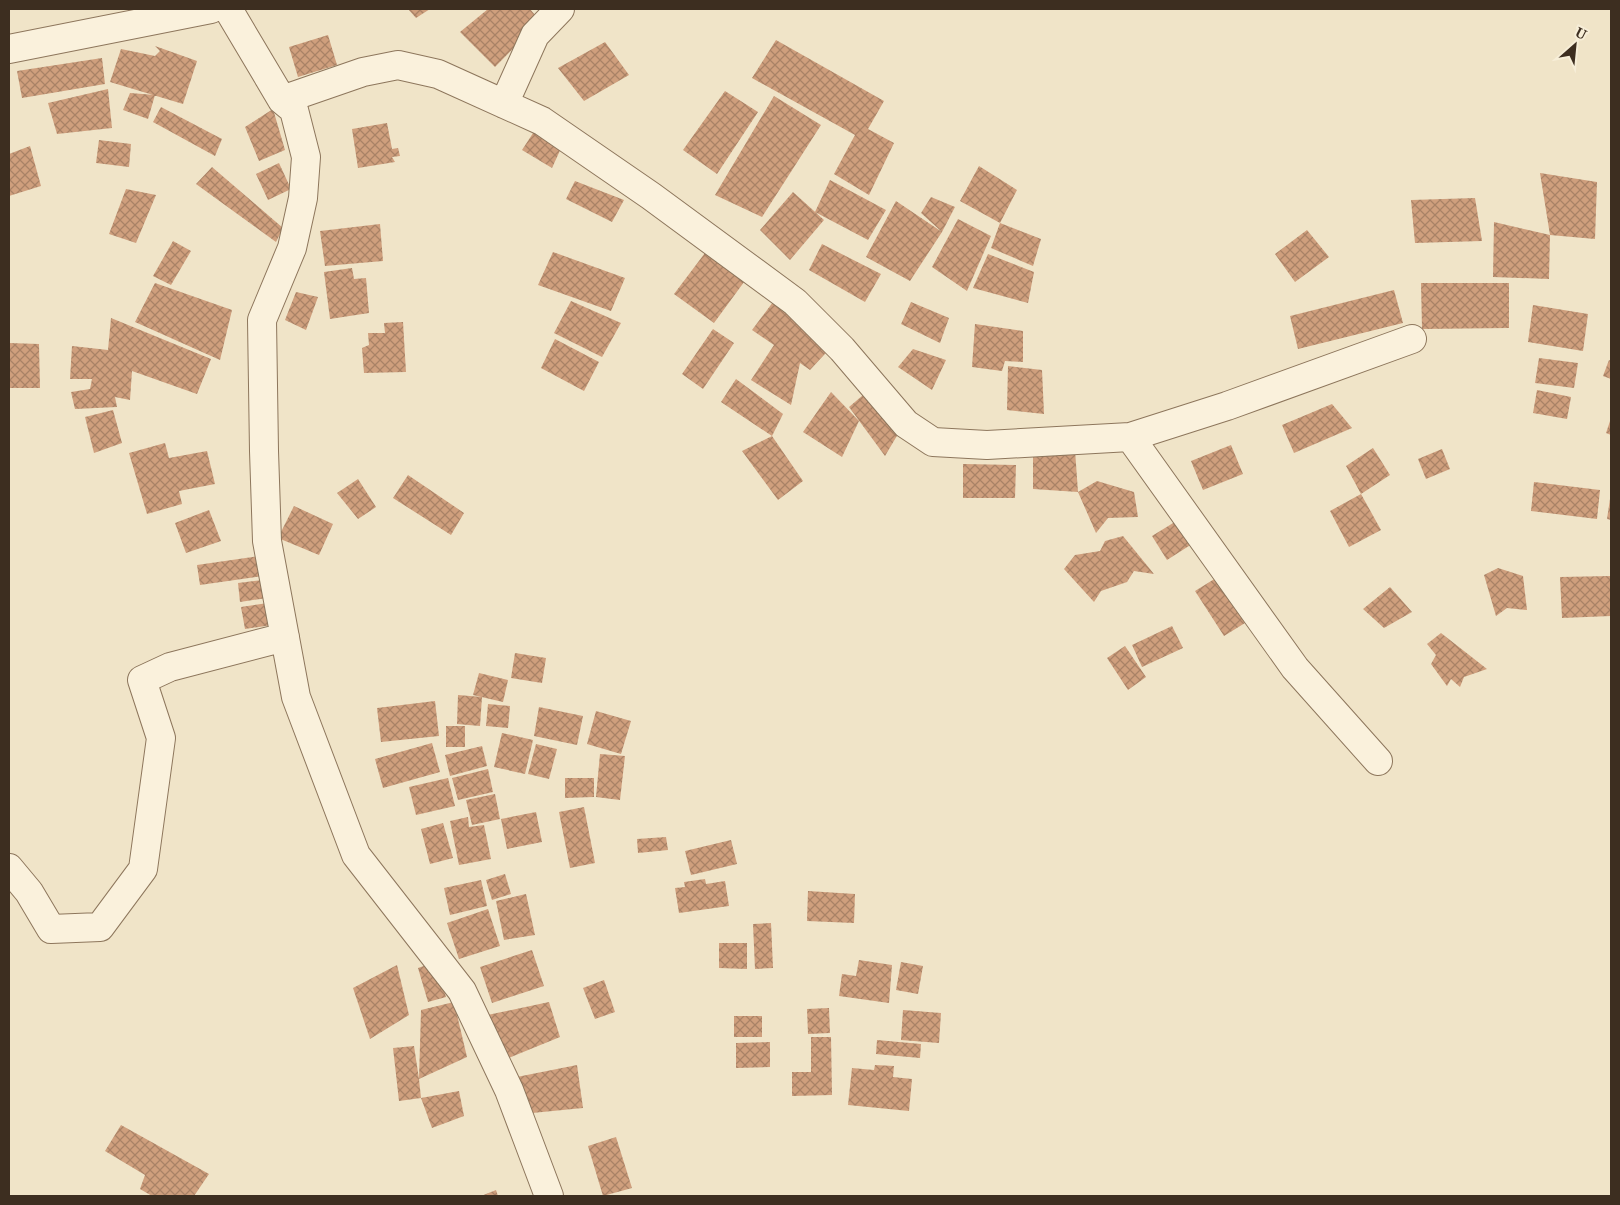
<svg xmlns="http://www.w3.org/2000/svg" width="1620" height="1205" viewBox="0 0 1620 1205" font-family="'Noto Serif',serif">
<defs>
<pattern id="building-cross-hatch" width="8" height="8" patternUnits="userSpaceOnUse" patternTransform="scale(1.25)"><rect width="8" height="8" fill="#cf9f7d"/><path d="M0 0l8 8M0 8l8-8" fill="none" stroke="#a98266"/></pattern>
</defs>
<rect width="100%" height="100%" fill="#f0e4c8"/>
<path fill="url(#building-cross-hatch)" d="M408,9H430L416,18Z
M488,9H530L540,21L495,67L460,32Z
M328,35L337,65L298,77L289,47Z
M776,40L884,101L868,129L894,143L869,195L834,174L855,135L752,78Z
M605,42L629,75L584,101L558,68Z
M155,46L197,61L183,104L110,82L121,49L155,56L160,51Z
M102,58L105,84L22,98L17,71Z
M108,89L112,128L57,134L48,103Z
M725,91L758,112L717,174L683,150Z
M130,93L155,95L148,119L123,110Z
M774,96L821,125L762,217L715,195Z
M161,107L222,139L215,156L153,122Z
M273,109L285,150L259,161L245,127Z
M387,123L392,149L398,148L400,156L392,157L395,162L358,168L352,129Z
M537,127L563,144L552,168L522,150Z
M99,140L131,144L129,167L96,163Z
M30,146L41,186L9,196V154Z
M279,163L291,189L268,200L256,174Z
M979,166L1017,190L1000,223L960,201Z
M212,167L283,228L276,242L196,184Z
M1540,173L1597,182L1595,239L1550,235Z
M830,180L886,210L868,240L815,212Z
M575,181L624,200L612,222L566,199Z
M126,189L156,195L136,243L109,234Z
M793,192L824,220L790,260L760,230Z
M931,197L955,207L942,232L921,213Z
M1475,198L1482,241L1415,243L1411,200Z
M896,201L942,232L910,281L866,257Z
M958,219L991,236L967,291L932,267Z
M1494,222L1550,235L1549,279L1493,277Z
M1000,223L1041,239L1033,266L991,248Z
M380,224L383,261L325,266L320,231Z
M1307,230L1329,257L1295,282L1275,254Z
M173,241L191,251L171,285L153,276Z
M822,244L881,274L865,302L809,270Z
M708,249L747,278L714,323L674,294Z
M553,252L625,278L611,311L538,285Z
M988,254L1034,272L1028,303L973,288Z
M352,268L354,279L366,278L369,313L330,319L324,272Z
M155,283L232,310L220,360L135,322Z
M1421,283H1509V328L1422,329Z
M1394,290L1403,323L1298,349L1290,316Z
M296,292L318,297L306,330L285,320Z
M776,298L836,342L810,370L800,363L791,405L751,380L774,345L752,330Z
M571,301L621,323L602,357L554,333Z
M911,302L949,318L940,343L901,324Z
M1533,305L1588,314L1583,351L1528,342Z
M111,318L211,359L197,394L132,371L130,400L115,397L117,407L75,409L71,392L90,389L92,379H70L72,346L108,350Z
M403,322L406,372L364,373L362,348L369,345L368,333H385L384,323Z
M975,324L1023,331V362L1005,361L1002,371L972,367Z
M713,329L734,343L703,389L682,374Z
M555,339L599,362L584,391L541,368Z
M9,343L39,344L40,388H9Z
M913,349L946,360L932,390L898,367Z
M1539,358L1578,363L1574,388L1535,383Z
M1609,360L1611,361V379L1603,376Z
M1008,366L1042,370L1044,414L1007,410Z
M736,379L783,414L772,436L721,402Z
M869,390L901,429L885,456L849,407Z
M1537,390L1571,397L1567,419L1533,413Z
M831,392L859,421L842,457L803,432Z
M1332,404L1352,428L1294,453L1282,425Z
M113,410L122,443L94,453L85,417Z
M1611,418V435L1606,433Z
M772,436L803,481L778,500L742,451Z
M165,443L169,458L207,451L215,484L179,491L182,504L147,514L129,453Z
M1231,445L1243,474L1203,490L1191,461Z
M1373,448L1390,475L1361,494L1381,530L1349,547L1330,511L1361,494L1346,466Z
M1033,449L1075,450L1078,492L1033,489Z
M1442,449L1450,469L1426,479L1418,459Z
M963,464L1016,465L1015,498H963Z
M408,475L464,513L451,535L393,498Z
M358,479L376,507L358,519L337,493Z
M1097,481L1134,492L1138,517L1108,518L1096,533L1078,492Z
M1534,482L1600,490L1597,519L1531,511Z
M1610,499H1611V520L1607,519Z
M294,506L333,524L319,555L278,538Z
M209,510L221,541L186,553L175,523Z
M1178,520L1192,544L1167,560L1152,536Z
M1123,536L1154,574L1134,571L1127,582L1101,591L1094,602L1064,569L1075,555L1100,551L1105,541Z
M266,555L269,575L200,585L197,565Z
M1498,568L1523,576L1527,610L1507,608L1496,616L1484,575Z
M1611,576V616L1562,618L1560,577Z
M1216,578L1245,623L1224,636L1195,591Z
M271,579L273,597L240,602L238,583Z
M1390,587L1412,612L1384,628L1363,609Z
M275,602L278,624L245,629L241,607Z
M1172,626L1183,648L1142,667L1132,645Z
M1441,633L1487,669L1464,677L1460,687L1451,679L1447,686L1431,664L1436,655L1427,644Z
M1125,646L1146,677L1128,690L1107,658Z
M515,653L546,658L542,683L511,678Z
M479,673L508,680L503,702L473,695Z
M458,695L482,697L480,726L457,724Z
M435,701L439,736L381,742L377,708Z
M488,704L510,706L508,728L486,726Z
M539,707L583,716L577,745L534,736Z
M596,711L631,721L621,754L587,744Z
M446,726H465V747H446Z
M502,733L533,740L525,774L494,767Z
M432,743L440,772L383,788L375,759Z
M536,744L557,749L549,779L528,774Z
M482,746L487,766L450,776L445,755Z
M600,754L625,756L620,800L596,797Z
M488,769L493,792L458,800L452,778Z
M448,778L455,806L416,815L409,787Z
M565,778H594V797L565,798Z
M495,794L500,819L472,825L466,800Z
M584,807L595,863L570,868L559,812Z
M536,812L542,842L507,849L501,819Z
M468,817L469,827L484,825L491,859L459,865L450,821Z
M443,823L453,858L430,864L421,829Z
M666,837L668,850L638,853L637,839Z
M731,840L737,864L691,875L685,851Z
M505,874L511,894L492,900L486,880Z
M705,879L706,884L725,881L729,906L679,913L675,888L685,887L684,882Z
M481,880L487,906L450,915L444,888Z
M808,891L855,894L854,923L807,921Z
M526,894L535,935L504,940L496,901Z
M488,909L500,946L459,959L447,923Z
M771,923L773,968L755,969L753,924Z
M719,943H747V969L719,968Z
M532,950L544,986L492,1003L480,967Z
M859,960L892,965L889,1003L839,996L842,974L856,976Z
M435,962L446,997L428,1002L418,968Z
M901,962L923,966L918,994L896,990Z
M397,965L409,1015L370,1039L353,988Z
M604,980L615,1012L595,1019L583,988Z
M454,1002L467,1057L419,1079L421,1098L459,1091L464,1116L432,1128L421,1098L399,1101L393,1048L414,1046L419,1079L421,1010Z
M549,1002L560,1037L499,1062L478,1017Z
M829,1008L830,1033L808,1034L807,1009Z
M903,1010L941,1013L939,1043L901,1040Z
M734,1016H762V1037H734Z
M811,1037H831L832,1095L792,1096V1072H811Z
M877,1040L921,1044L920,1058L876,1054Z
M770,1042V1067L736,1068V1043Z
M577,1065L583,1108L522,1114L507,1079Z
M875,1065L894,1066L893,1077L912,1079L909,1111L848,1105L852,1068L874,1070Z
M121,1125L209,1174L194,1196H152L140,1189L145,1175L105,1151Z
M616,1137L632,1188L603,1196L588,1146Z
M496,1190L498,1196H481Z"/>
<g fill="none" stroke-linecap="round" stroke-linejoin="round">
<defs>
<path id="minor" d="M228,9L282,100L294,110L306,157L303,198L292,248L262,320L264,451L267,541L296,697L356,855L462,991L509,1090L549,1196
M9,49L211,9
M282,100L363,72L398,65L438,74L542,121L651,196L795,302L842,349L906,424L933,442L987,445L1130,437L1227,406L1412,339
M504,104L535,35L560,9
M1130,437L1295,668L1378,761
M9,868L29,892L51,929L100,927L143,869L161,738L142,680L170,667L285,637"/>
</defs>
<use href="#minor" stroke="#8d765c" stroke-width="30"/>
<use href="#minor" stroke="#faf1dc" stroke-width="28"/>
</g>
<rect width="1620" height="1205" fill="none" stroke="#3d2e20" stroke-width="20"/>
<g transform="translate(1575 45) rotate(27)" stroke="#f7eed8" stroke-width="4" paint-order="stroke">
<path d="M0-4L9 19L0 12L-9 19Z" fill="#3d2e20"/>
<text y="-8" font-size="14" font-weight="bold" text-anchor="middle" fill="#3d2e20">U</text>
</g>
</svg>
